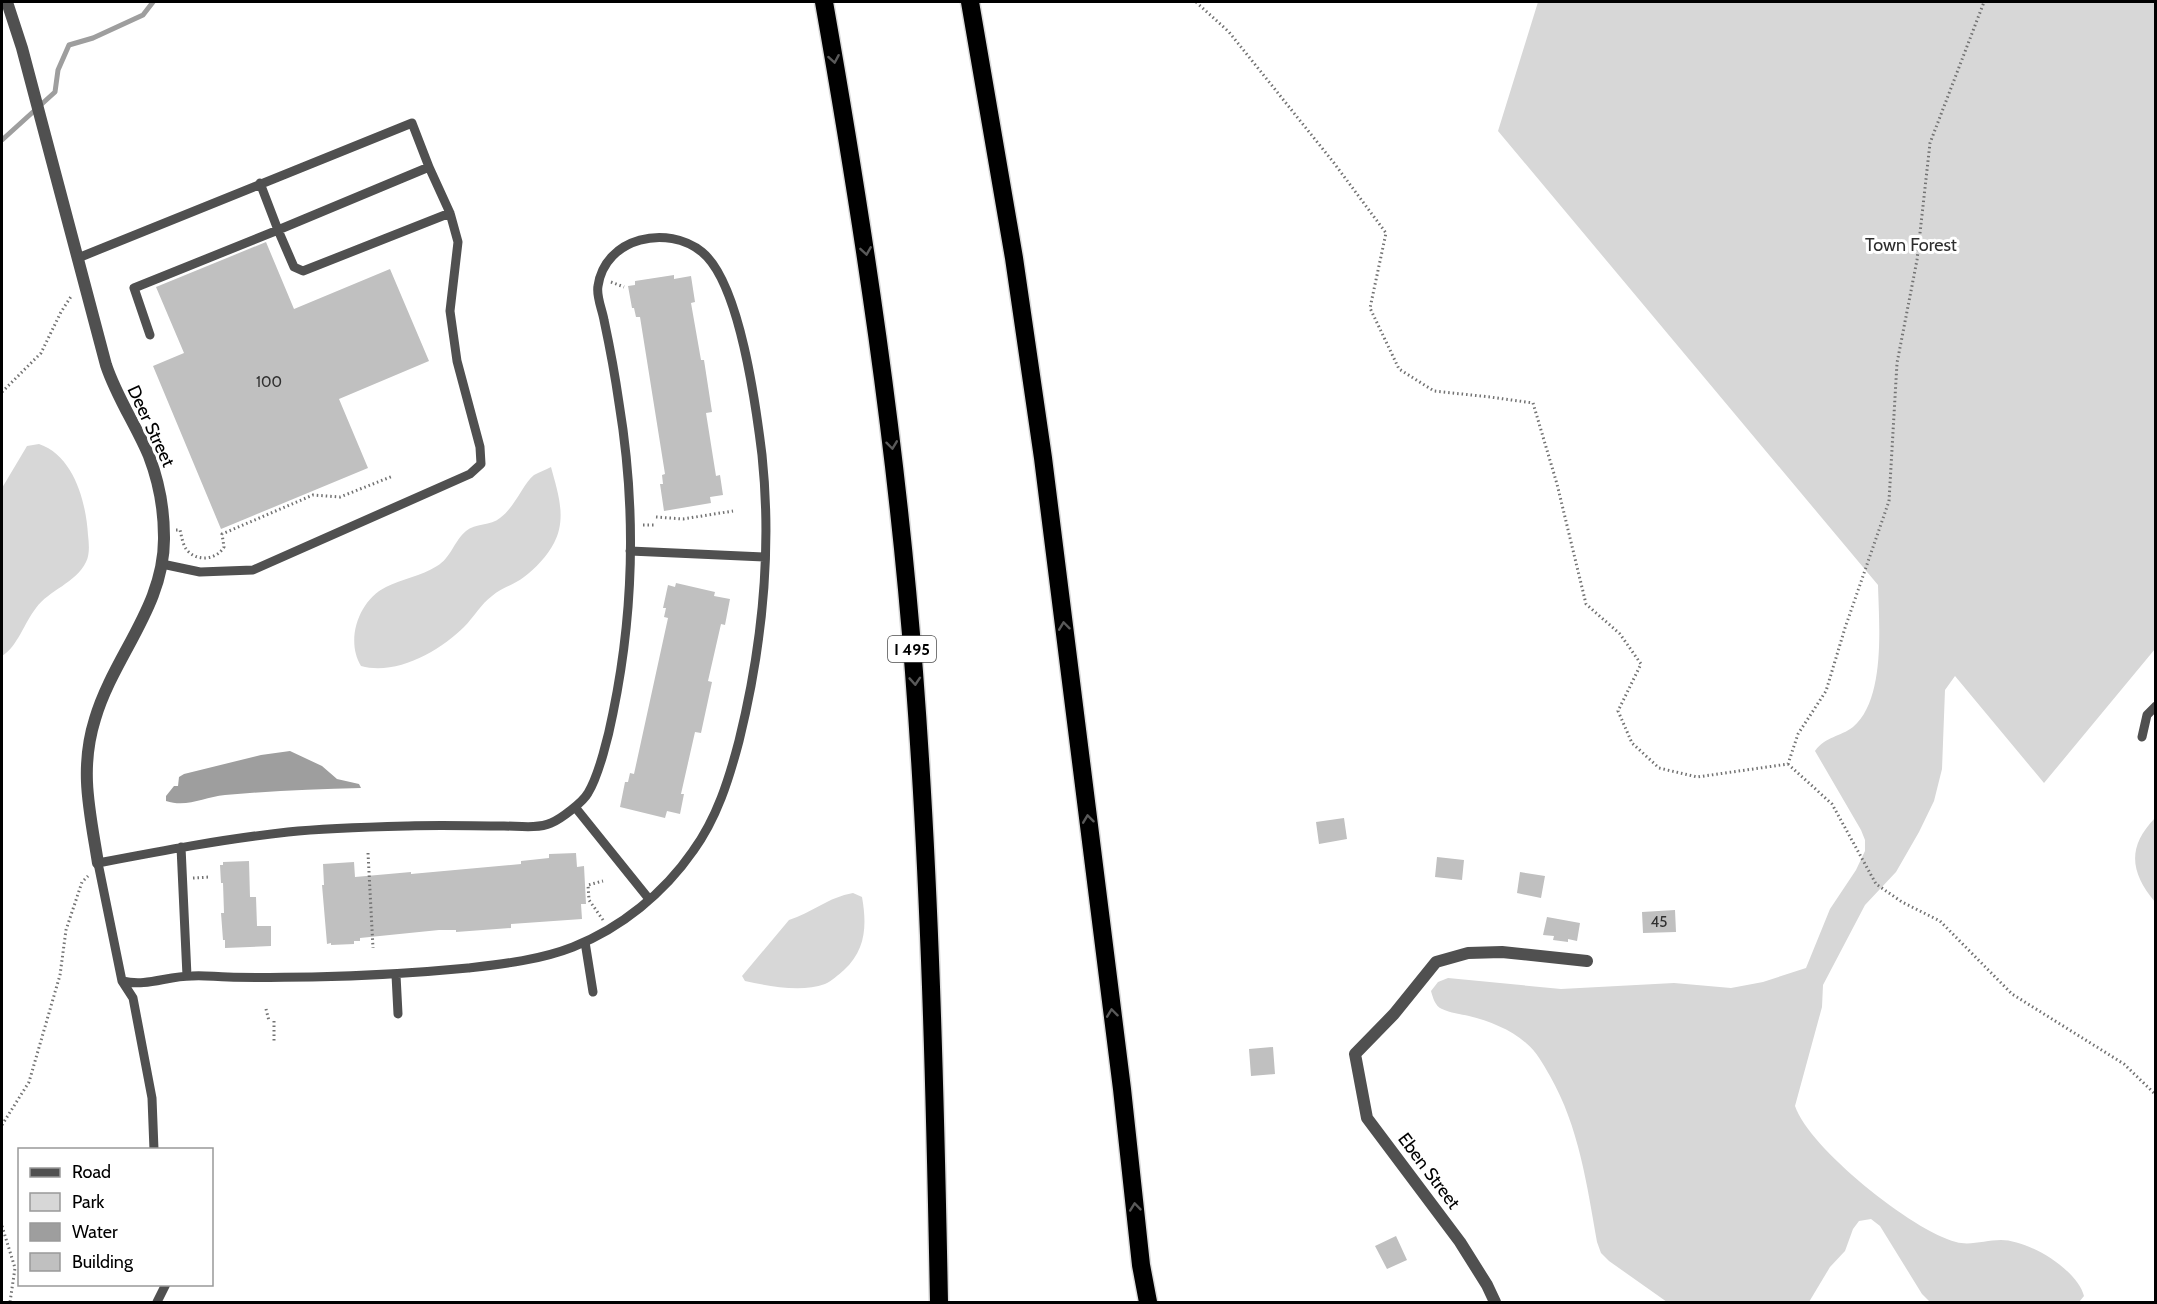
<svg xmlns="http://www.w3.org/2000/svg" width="2157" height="1304" viewBox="0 0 2157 1304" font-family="Cabin,sans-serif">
<rect width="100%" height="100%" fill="#fff"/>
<path fill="#d7d7d7" d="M1538,2H2155V649L2044,783L1955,676L1945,690L1942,769L1934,801L1919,832L1896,872L1865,905L1823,985L1822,1007L1795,1106C1809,1148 1913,1231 1956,1242C1970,1246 1986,1240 2001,1240C2028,1240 2077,1269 2084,1296L2079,1302H1930L1922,1294L1880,1226L1871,1219L1859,1221L1853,1229L1845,1251L1830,1267L1809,1302H1667L1609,1261L1601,1253L1597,1242C1587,1185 1579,1127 1550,1076C1543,1064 1537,1052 1526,1043C1510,1029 1489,1021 1469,1016C1461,1014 1450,1013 1442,1009C1435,1006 1433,998 1431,991L1438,982L1448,978L1561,989L1674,983L1731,988L1763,982L1806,968L1830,909L1856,870L1865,851V840L1861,830L1815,751C1826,736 1840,737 1853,727C1886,699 1879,624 1878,585L1498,131Z
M39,444C74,456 86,502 88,535C89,544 90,554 86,562C76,583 49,590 36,608C24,623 18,646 2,656V488L27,446Z
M551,467C558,493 567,518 554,543C548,555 535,569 524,577C514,585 501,588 492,596C481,604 474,617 464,627C440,651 396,676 361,666C345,640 359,600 386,587C402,579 421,576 437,566C451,558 454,541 466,531C475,523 491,526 500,518C515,507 523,484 534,475C539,472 546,470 551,467Z
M2155,818V817V902C2130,872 2127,847 2155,818Z
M853,893L862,897C867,925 866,950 844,970C838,975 832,981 825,984C801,993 769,986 745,981L742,976L789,920C811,913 829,897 853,893Z"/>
<path fill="#9e9e9e" d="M290,751L322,766L337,779L359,784L361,788C315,789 270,791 225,795C204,797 187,808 166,801V796L174,786H178L179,777L184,774L261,755Z"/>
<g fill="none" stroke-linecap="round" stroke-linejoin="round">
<path stroke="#9e9e9e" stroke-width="5" d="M2,140L55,92L58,70L69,45L93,38L143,15L153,2"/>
</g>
<path fill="#c0c0c0" d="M266,242L294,309L390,269L429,361L339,399L368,468L221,529L153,366L184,353L156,287Z
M674,275V279L691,276L695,302L691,303L701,360H704L712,412L706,413L716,476L720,475L723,495L710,497L711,503L664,511L660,484H663L662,475L665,474L640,317H636L634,308H632L628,286L635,285V281Z
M676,583L715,592L714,596L730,599L725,625L721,624L708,681L712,682L701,733L695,732L681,794H684L680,814L667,811L665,818L620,807L625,782H628L630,773L634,774L668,618L664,617L666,608H663L668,585L675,587Z
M1344,818L1347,839L1319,844L1316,822Z
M576,853L577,867L584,866L586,904H581L582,919L511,924V928L456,932V930H439L360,938V941H354V944L331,945V943L327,944L322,885H324L323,864L354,862L355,877L411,872V874L521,864V861L549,858V854Z
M1437,857L1464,860L1462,880L1435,877Z
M249,861L250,897H256L257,926H271V946L225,948V940H223L221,913H224L223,883H221L220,865H223V862Z
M1520,872L1545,876L1541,898L1517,893Z
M1675,910L1676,932L1643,933L1642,912Z
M1547,917L1580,923L1577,941L1568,939V942L1553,940L1554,936L1543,935Z
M1273,1047L1275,1074L1251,1076L1249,1049Z
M1396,1236L1407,1260L1387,1269L1375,1246Z"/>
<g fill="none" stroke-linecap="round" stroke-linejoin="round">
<defs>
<path id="highway" d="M824,2C863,224 897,447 914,672C930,882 935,1092 939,1302
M970,2L1014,258L1043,458L1122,1089L1141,1265L1148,1302"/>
</defs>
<use href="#highway" stroke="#dbdbdb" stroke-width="21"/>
<path stroke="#727272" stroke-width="3" stroke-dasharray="1.5 3" stroke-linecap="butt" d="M1196,2L1229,32L1334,163L1386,233L1370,308L1399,369L1434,391L1490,397L1533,403L1557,484L1586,604L1620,634L1641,664L1618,711L1632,743L1659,768L1697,777L1788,764L1798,734L1826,691L1845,628L1889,501L1897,363L1917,260L1930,143L1984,2
M611,282L624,287
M2,392L41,353L61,312L72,295
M656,517L683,519L733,511
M643,525H656
M176,530H180C182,538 183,548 190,553C201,562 218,558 224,547L222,534L313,495L340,497L393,476
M1788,764L1832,804L1876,884L1902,902L1940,921L2012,994L2124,1064L2156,1095
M368,853L373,948
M193,878L210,877
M603,920L589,900L588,885L603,881
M266,1009L269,1021
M274,1021V1043
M2,1125L29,1082L60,975L66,930L82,882L88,876
M2,1226L15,1268L10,1302"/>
<path stroke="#505050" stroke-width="9" d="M429,167L278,230L294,267L303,271L450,213
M78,258L412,123L429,167L450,213L458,242L450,311L457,361L480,447L481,464L470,474L253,570L200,572L162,564
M150,335L134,288L278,230L260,183
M630,551L765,557
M2142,737L2147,715L2156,706
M575,807L649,899
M181,847L187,976
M585,942L593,992
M396,975L398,1014
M122,981C148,987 166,976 192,976C204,975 216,977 228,977C256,978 284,977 312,977C364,976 416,973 468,968C503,964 540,960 573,947C621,928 664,893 693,851C717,818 729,779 739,741C762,648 772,550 762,455C756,406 740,283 702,252C668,224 605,237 598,286C596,296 602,309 604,320C610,348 615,375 619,403C636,506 634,611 613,713C609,734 599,775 588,793C583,802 561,819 551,823C537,829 518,826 504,826C472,826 440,825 408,826C368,827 327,828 288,832C224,839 161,851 98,863L122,981L133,998L152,1098L154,1150
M157,1302L166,1284"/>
<path stroke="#505050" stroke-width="12" d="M7,2L22,48L106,365C117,398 136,425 149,456C159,482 164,509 164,537C165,606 114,655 95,719C79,770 90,812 98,863
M1495,1302L1487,1285L1460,1242L1367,1118L1355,1054L1394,1014L1436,962L1468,953L1502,952L1587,961"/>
<use href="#highway" stroke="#000" stroke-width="18"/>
</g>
<defs><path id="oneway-chevron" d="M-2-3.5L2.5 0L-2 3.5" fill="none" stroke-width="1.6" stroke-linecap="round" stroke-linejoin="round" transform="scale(1.5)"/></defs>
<g stroke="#595959">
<use href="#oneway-chevron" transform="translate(834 59) rotate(80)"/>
<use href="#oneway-chevron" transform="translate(866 251) rotate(81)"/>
<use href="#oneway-chevron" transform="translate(892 445) rotate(83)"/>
<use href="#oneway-chevron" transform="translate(1064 626) rotate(-97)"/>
<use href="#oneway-chevron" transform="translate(915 681) rotate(86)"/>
<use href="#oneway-chevron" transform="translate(1088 819) rotate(-97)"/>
<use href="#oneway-chevron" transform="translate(1112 1013) rotate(-97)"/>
<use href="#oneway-chevron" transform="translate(1135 1207) rotate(-96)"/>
</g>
<g text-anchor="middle" stroke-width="6" stroke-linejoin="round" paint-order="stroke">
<g font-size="15" fill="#303030">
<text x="269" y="387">100</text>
<text x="1659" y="927">45</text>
</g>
<rect fill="#fff" stroke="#4c4c4c" stroke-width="1.5" x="888" y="636" width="48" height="26" rx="4.5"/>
<g font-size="16" font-weight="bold" fill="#000">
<text x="912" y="655">I 495</text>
</g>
<g font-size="18" fill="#2e2e2e" stroke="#fff">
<text x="1911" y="251">Town Forest</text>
</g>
<g font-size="18" fill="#000" stroke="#fff">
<text transform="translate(151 426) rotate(65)" y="6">Deer Street</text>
<text transform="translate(1429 1171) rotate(53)" y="6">Eben Street</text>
</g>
</g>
<rect width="2157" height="1304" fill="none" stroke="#000000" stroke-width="6"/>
<rect x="18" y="1148" width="195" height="138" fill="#ffffff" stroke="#999999" stroke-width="1.5"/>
<rect x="30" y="1168" width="30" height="9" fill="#505050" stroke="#999999" stroke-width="1.5"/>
<text x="72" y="1178" font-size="18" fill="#000000">Road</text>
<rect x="30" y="1193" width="30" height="18" fill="#d7d7d7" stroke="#999999" stroke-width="1.5"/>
<text x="72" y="1208" font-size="18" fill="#000000">Park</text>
<rect x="30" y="1223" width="30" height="18" fill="#9e9e9e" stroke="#999999" stroke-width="1.5"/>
<text x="72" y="1238" font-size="18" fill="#000000">Water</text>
<rect x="30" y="1253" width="30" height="18" fill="#c0c0c0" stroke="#999999" stroke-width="1.5"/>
<text x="72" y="1268" font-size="18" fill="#000000">Building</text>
</svg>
